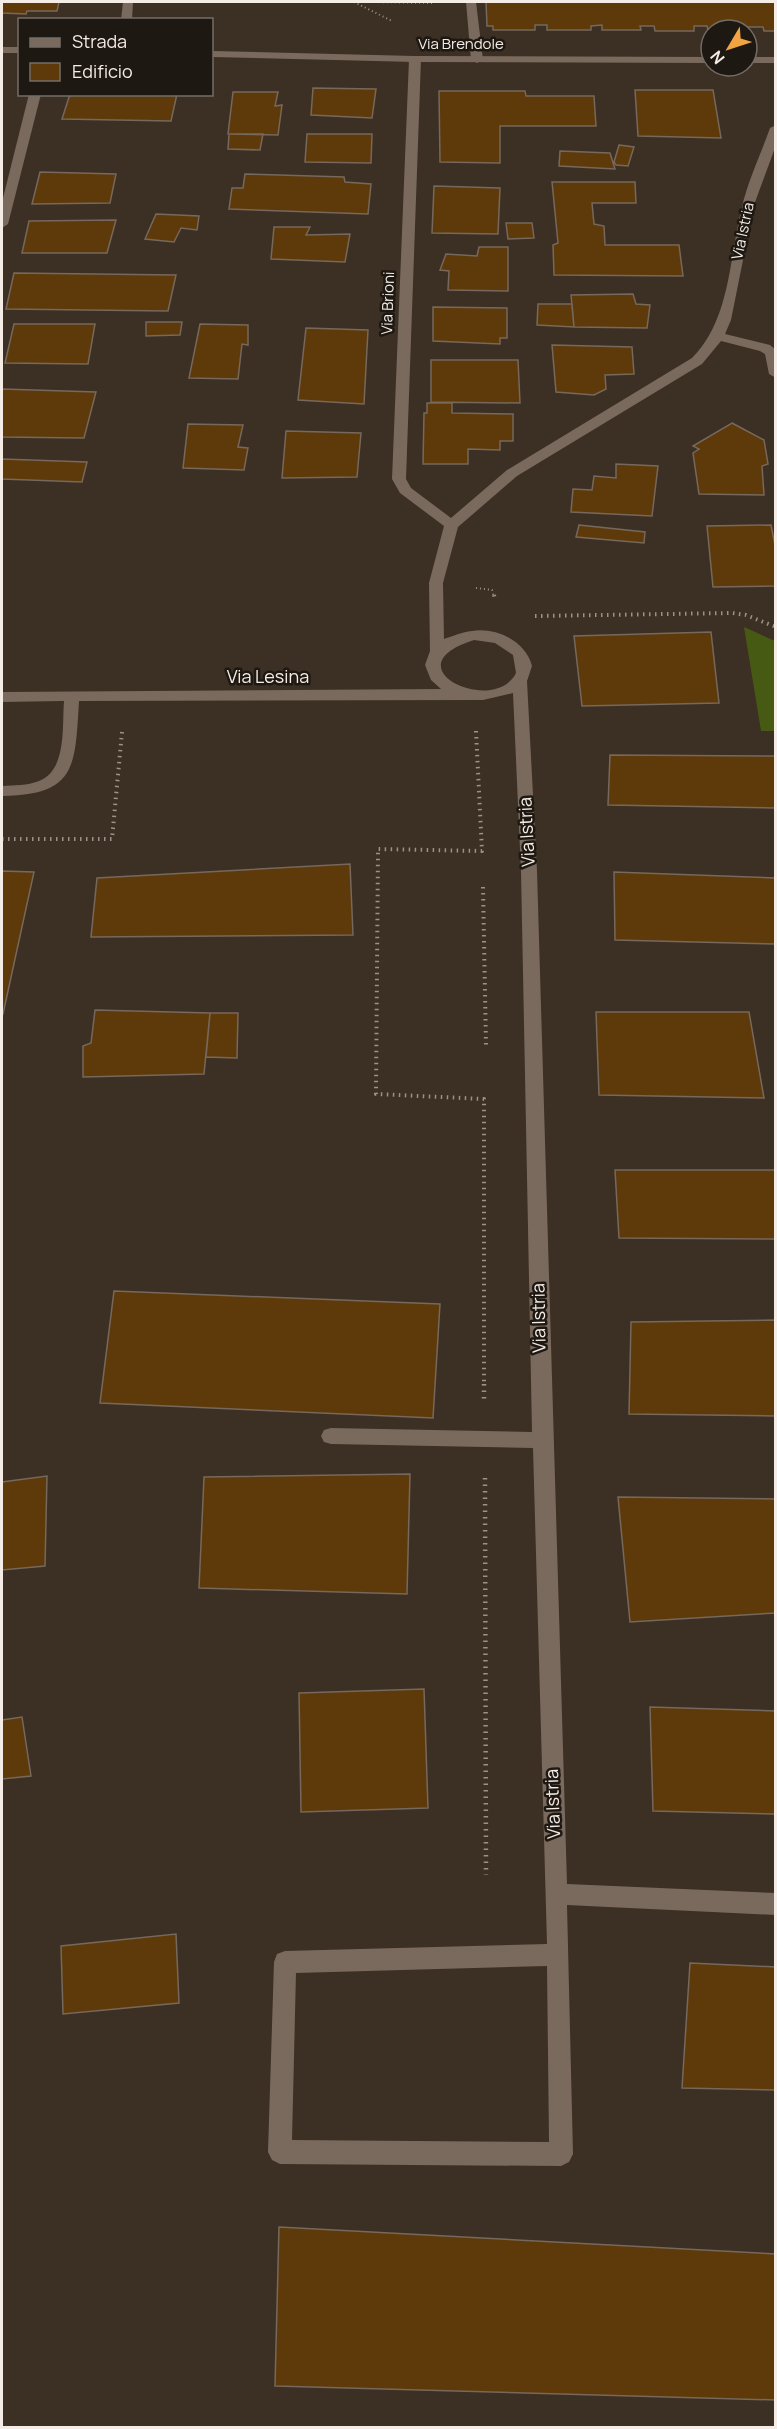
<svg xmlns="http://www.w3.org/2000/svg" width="777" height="2429" viewBox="0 0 777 2429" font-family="Manrope,sans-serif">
<rect width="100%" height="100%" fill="#3c2f23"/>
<path fill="#475a14" d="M744,627L775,641V731H761Z"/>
<path fill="#5e3a0b" stroke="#76685b" stroke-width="1.5" d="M2,2H59L57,11H27L26,14L2,13Z
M486,2H776V31H764L763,27H748L749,30H708L707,26H694V31H655L654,26H640L641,30H602V25L591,26V30H547V25H535V30H493V26H487Z
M313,88L376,89L372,118L311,115Z
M635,90H713L721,138L638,136Z
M439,91H525L526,96H594L596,126H500V163L440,162Z
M233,92H278L275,106L282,105L278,135L228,134Z
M70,94H177L171,121L62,119Z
M229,134H263L260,150L228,149Z
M307,134H372L371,163L305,162Z
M619,145L634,147L628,166L616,165L614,162Z
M560,151L610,153L615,169L559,166Z
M40,172L116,174L110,203L32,204Z
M245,174L344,177L345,182L371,184L368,214L229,209L232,188H243Z
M552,182H635L636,203H592L594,224L604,226L605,245H679L683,276L554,275L553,245L558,243Z
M434,186L500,188L498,234L432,233Z
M156,214L199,216L197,230L181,228L174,242L145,239Z
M116,220L107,253H22L29,221Z
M506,223H532L534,238L508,239Z
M274,227H310L306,235L350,234L345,262L271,259Z
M479,247H508V291L448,290L449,271L440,270L446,254L477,256Z
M14,273L176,275L168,311L6,309Z
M633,294L636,304L650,305L647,328L574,327L571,295Z
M538,304H572L574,327L537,325Z
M433,307L507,308V338H500V344L433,341Z
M146,322H182L180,335L146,336Z
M14,324H95L88,364L5,363Z
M200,324L248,325V345L242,344L238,379L189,378Z
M306,328L368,330L364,404L298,400Z
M552,345L632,347L634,374L605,375L606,389L594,395L556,392Z
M431,360H518L520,403L431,402Z
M2,389L96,392L84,438L2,437Z
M427,403H452V413L513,414V441H500V450L468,449V464H423L424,413H427Z
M732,423L764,440L768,464L762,466L764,495L699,494L693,453L699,449L693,446Z
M188,424L243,425L238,447L248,448L244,470L183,468Z
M286,431L361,433L357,477L282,478Z
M2,459L87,462L82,482L2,479Z
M616,464L658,466L652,516L571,512L573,489L592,490L594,476L616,478Z
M579,525L645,532L644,543L576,537Z
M771,525L776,550V586L713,587L707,526Z
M711,632L719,703L582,706L574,636Z
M610,755L776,756V808L608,805Z
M350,864L353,935L91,937L97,878Z
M2,871L34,872L3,1014L2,1013Z
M614,872L776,878V944L615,940Z
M95,1010L210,1013L204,1074L83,1077V1046L91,1043Z
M596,1012H749L764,1098L599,1095Z
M210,1013H238L237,1058L206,1057Z
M615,1170H776V1239L619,1238Z
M114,1291L440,1304L433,1418L100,1403Z
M776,1320V1416L629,1414L631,1322Z
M410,1474L407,1594L199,1588L204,1477Z
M47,1476L45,1566L2,1570V1482Z
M618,1497L776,1499V1613L630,1622Z
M424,1689L428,1808L301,1812L299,1693Z
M650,1707L776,1711V1814L653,1811Z
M22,1717L31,1776L2,1779V1720Z
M176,1934L179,2003L63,2014L61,1946Z
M690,1963L776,1967V2090L682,2088Z
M279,2227L776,2254V2400L275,2386Z"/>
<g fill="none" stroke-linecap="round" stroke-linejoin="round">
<path stroke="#9d9289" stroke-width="2" stroke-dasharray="1 3" stroke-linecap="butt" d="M354,2L392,21
M375,2L432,3
M476,588L492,590L494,597"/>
<path stroke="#9d9289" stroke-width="4" stroke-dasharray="1.5 4.5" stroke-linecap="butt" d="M494,595L495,599
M535,616L732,613L746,615L776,627
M476,731L482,851L378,849L376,1094L484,1099V1386
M2,839H112L122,732
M483,887L486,1045"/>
<path stroke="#9d9289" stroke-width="4.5" stroke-dasharray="1.5 5" stroke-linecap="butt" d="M484,1384V1399
M485,1478L486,1875"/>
<path fill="#796a5d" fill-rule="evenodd" d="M123,2H133L132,20H121Z
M466,2H476L483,60L477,63L471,60Z
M415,56L421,59L406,479L411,488L451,518L507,470L692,358C731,319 729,257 742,207C748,180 761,154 770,128L776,125V145L754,205L731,320L725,334L770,345L776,350V378L769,374L765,354L760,351L721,341L702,364L517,476L458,527L443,583L444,639C453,636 462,632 472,631C496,627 526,641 532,666L527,681L537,871L567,1884L776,1893V1915L567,1905L573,2154L569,2162L561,2166L280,2164L272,2160L268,2152L274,1962L277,1954L285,1951L547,1944L533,1448L331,1444L324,1442L321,1436L324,1430L331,1428L532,1432L521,871L513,693L483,700L79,701C75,766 77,795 2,796V786C14,785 27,786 39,781C67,770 62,727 64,701L2,702V692L441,689L431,680L425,665L430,651L429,583L444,526L400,493L392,479L409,59ZM474,640L495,643L513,655L516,673C494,717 388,667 474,640ZM547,1966L549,2142L292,2140L296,1973Z
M29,94H41L8,224L2,228V202Z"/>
<path fill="#796a5d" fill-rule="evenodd" d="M2,47H20V53H2Z
M212,51L415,56L711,57V63L415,62L212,57Z
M747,57H776V63H747Z"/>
</g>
<g text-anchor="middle" stroke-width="5" stroke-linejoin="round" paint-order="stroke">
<g font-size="15" fill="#f5ece5" stroke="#1e1813">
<text x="461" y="49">Via Brendole</text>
<text transform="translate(743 231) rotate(-78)" y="5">Via Istria</text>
<text transform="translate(388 303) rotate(-88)" y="5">Via Brioni</text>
</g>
<g font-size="18" fill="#f5ece5" stroke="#1e1813">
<text x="268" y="683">Via Lesina</text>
<text transform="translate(527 832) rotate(-93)" y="6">Via Istria</text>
<text transform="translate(539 1318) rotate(-91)" y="6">Via Istria</text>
<text transform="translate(553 1804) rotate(-92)" y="6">Via Istria</text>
</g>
</g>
<rect width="777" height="2429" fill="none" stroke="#f5ece5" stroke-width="6"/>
<rect x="18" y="18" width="195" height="78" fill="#1e1813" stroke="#746d67" stroke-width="1.5"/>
<rect x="30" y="38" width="30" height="9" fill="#796a5d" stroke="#746d67" stroke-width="1.5"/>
<text x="72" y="48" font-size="18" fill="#f5ece5">Strada</text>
<rect x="30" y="63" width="30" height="18" fill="#5e3a0b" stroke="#746d67" stroke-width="1.5"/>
<text x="72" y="78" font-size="18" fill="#f5ece5">Edificio</text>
<g transform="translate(729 48) rotate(231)"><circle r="28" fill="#1e1813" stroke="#746d67" stroke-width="1.5"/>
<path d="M0-4.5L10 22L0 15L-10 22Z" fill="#f3a442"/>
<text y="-9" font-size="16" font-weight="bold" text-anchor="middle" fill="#f5ece5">N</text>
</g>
</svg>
